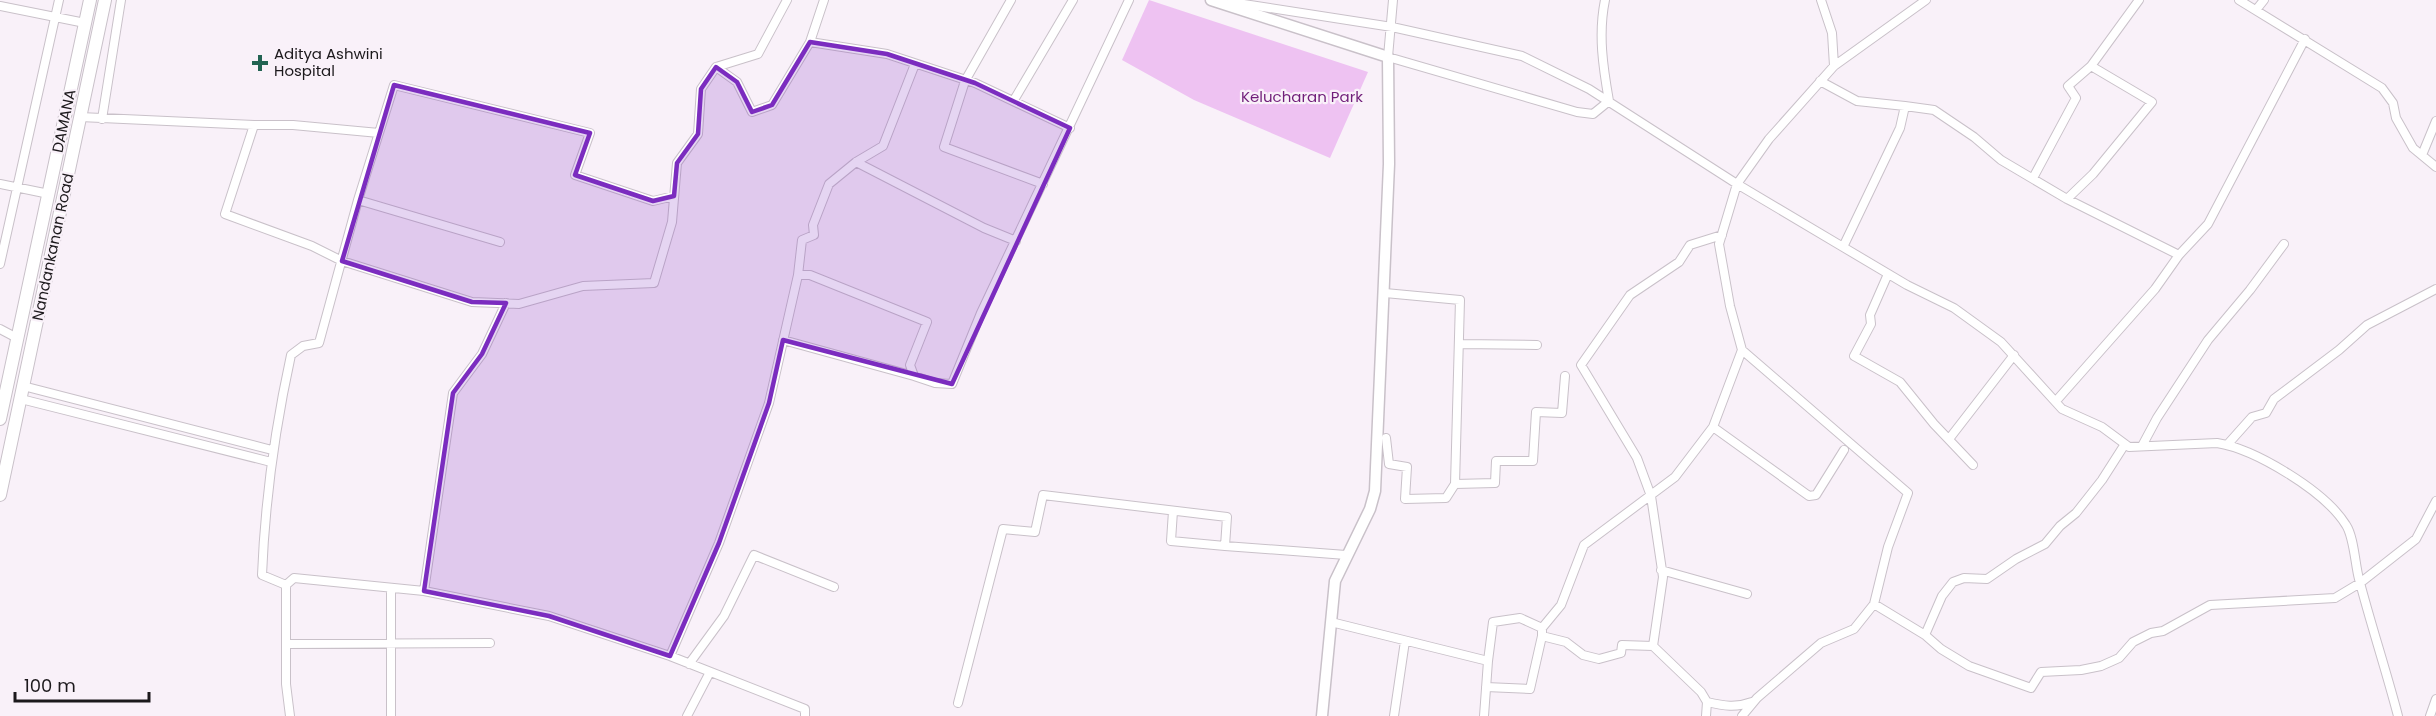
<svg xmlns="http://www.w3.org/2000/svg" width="2436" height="716" viewBox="0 0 2436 716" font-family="Poppins,sans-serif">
<rect width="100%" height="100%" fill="#f9f1f9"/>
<path fill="#eec2f2" d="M1149,0L1368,72L1330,158L1194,100L1122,60Z"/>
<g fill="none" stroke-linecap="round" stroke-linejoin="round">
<defs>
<path id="street" d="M1011,0L965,81L944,147L1043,184
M1393,0L1388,57L1577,112L1593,114L1609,101
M1605,0C1598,34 1603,67 1609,101
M1821,0L1832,33L1834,66
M2239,0L2382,88L2393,103L2396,118L2413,148L2436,167
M1231,2L1392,27L1522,56L1589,89L1737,184L1843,247L1900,128L1905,106L1934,110L1974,137L2001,160L2067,199L2179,255
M0,6L85,23
M2256,10L2264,0
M810,42L887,54L975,83L1070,128
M716,67L737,82L752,112L772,105L810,42L824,0
M1820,81L1857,101L1905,106
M1014,100L1073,0
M80,117L254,125H293L379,133
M102,119L121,0
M254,125L225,214L312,246L342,261L472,302L519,304L583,286L654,283L672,222L677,163L698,134L701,89L716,67L758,54L787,0
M2422,155L2436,121
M856,162L984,228L1016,241
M2033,178L2076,98L2068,86L2091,66
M0,184L49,194
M2067,199L2093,174L2152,102L2091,66L2139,0
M358,200L500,242
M1843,247L1907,285L1954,308L2001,342L2062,409L2102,427L2129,447L2217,443C2255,449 2325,491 2346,525C2354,537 2355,564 2359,579C2371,625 2386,670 2398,716
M0,264L59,0
M1888,274L1870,315L1871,324L1854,356L1900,382L1934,424L1973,465
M798,275L802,240L814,235L813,225L829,184L856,162L883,146L915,64
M1385,293L1460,300L1455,484L1446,498L1405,499L1407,467L1389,464L1386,438
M506,303L482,354L453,393L424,591L549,616L670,656L719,543L769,403L798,275H810L927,322L910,365L914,376L935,383L952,384L981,313L1129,0
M0,329L17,338
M783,340L914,376
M1459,344L1537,345
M23,386L272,450
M21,399L271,462
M2056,401L2155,289L2179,255L2208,224L2305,39
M1713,427L1809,496L1816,495L1844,450
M1949,439L2014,355
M2125,444L2102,480L2076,513L2060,526L2045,544L2016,559L1987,579L1964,578L1953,582L1942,596L1925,635L1941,649L1969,666L2031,688L2041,672L2081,670L2101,666L2119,658L2133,642L2151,633L2163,631L2210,605L2335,598L2360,583L2416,539L2436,501
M2227,445L2252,417L2266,413L2274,399L2339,350L2367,325L2436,289
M2142,446L2157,418L2208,340L2250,290L2284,244
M1455,484L1495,483L1496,461H1533L1536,412L1562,413L1565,376
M1173,511L1171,541L1225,546
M1661,570L1747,594
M286,585L294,578L424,591
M391,588V716
M1874,604L1925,635
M1331,622L1488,661L1484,716
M1542,628V636L1566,642L1583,655L1599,659L1621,653L1622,645L1653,646L1663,577L1651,496L1637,458L1581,365L1630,295L1679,262L1690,245L1722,235
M286,644L490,643
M1653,646L1701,692L1707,702L1706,716
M670,656L805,709V716
M1488,661L1493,622L1520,618L1542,628L1561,605L1584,545L1675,477L1713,427L1742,350
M689,664L724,616L754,555L834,587
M1486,687L1530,689L1542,636
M1707,702C1724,706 1736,708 1752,702
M958,703L1003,529L1035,532L1043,495L1227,517L1225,546L1346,555
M290,716L286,684V585L262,575C265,500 275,428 291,355L303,346L319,343L358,200L394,85L590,133L575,175L653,201L674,196
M687,716L710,672
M1394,716L1405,641
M1742,716L1757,698L1821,643L1854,629L1874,604L1888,547L1908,493L1742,350L1730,306L1719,244L1737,184L1769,139L1834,66L1926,0
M2430,716L2436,699"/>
<path id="secondary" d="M1211,0L1388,57L1389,164L1375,491L1370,509L1335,581L1322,716"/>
<path id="primary" d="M0,419L90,0
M0,495L105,0"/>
</defs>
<use href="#street" stroke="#c9c1c9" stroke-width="10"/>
<use href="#secondary" stroke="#c9c1c9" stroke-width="13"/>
<use href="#primary" stroke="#c9c1c9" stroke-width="14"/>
<use href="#street" stroke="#fff" stroke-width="8"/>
<use href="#secondary" stroke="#fff" stroke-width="10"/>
<use href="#primary" stroke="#fff" stroke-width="12"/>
</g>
<path fill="#7b2cbf" fill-opacity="0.2" stroke="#7b2cbf" stroke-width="4.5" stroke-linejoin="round" d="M810,42L887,54L975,83L1070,128L952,384L783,340L769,403L719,543L670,656L549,616L424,591L453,393L482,354L506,303L472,302L342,261L394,85L590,133L575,175L653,201L674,196L677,163L698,134L701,89L716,67L737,82L752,112L772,105Z"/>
<path fill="#226352" stroke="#f9f1f9" stroke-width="2" d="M257 54h6v6h6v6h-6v6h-6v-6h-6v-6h6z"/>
<g text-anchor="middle" stroke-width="4.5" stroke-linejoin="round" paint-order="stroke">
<g font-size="15" fill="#1c191c" stroke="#f9f1f9" text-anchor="start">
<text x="274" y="59">Aditya Ashwini<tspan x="274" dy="17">Hospital</tspan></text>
</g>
<g font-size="15" fill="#701e79" stroke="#f9f1f9">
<text x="1302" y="102">Kelucharan Park</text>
</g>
<g font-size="15" fill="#1c191c" stroke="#f9f1f9">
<text transform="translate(64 121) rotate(-78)" y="5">DAMANA</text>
<text transform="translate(53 247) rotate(-78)" y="5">Nandankanan Road</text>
</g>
</g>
<path d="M15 692v9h134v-9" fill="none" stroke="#1c191c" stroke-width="3"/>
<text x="24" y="692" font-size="18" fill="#1c191c" stroke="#f9f1f9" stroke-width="4.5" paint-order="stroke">100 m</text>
</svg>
